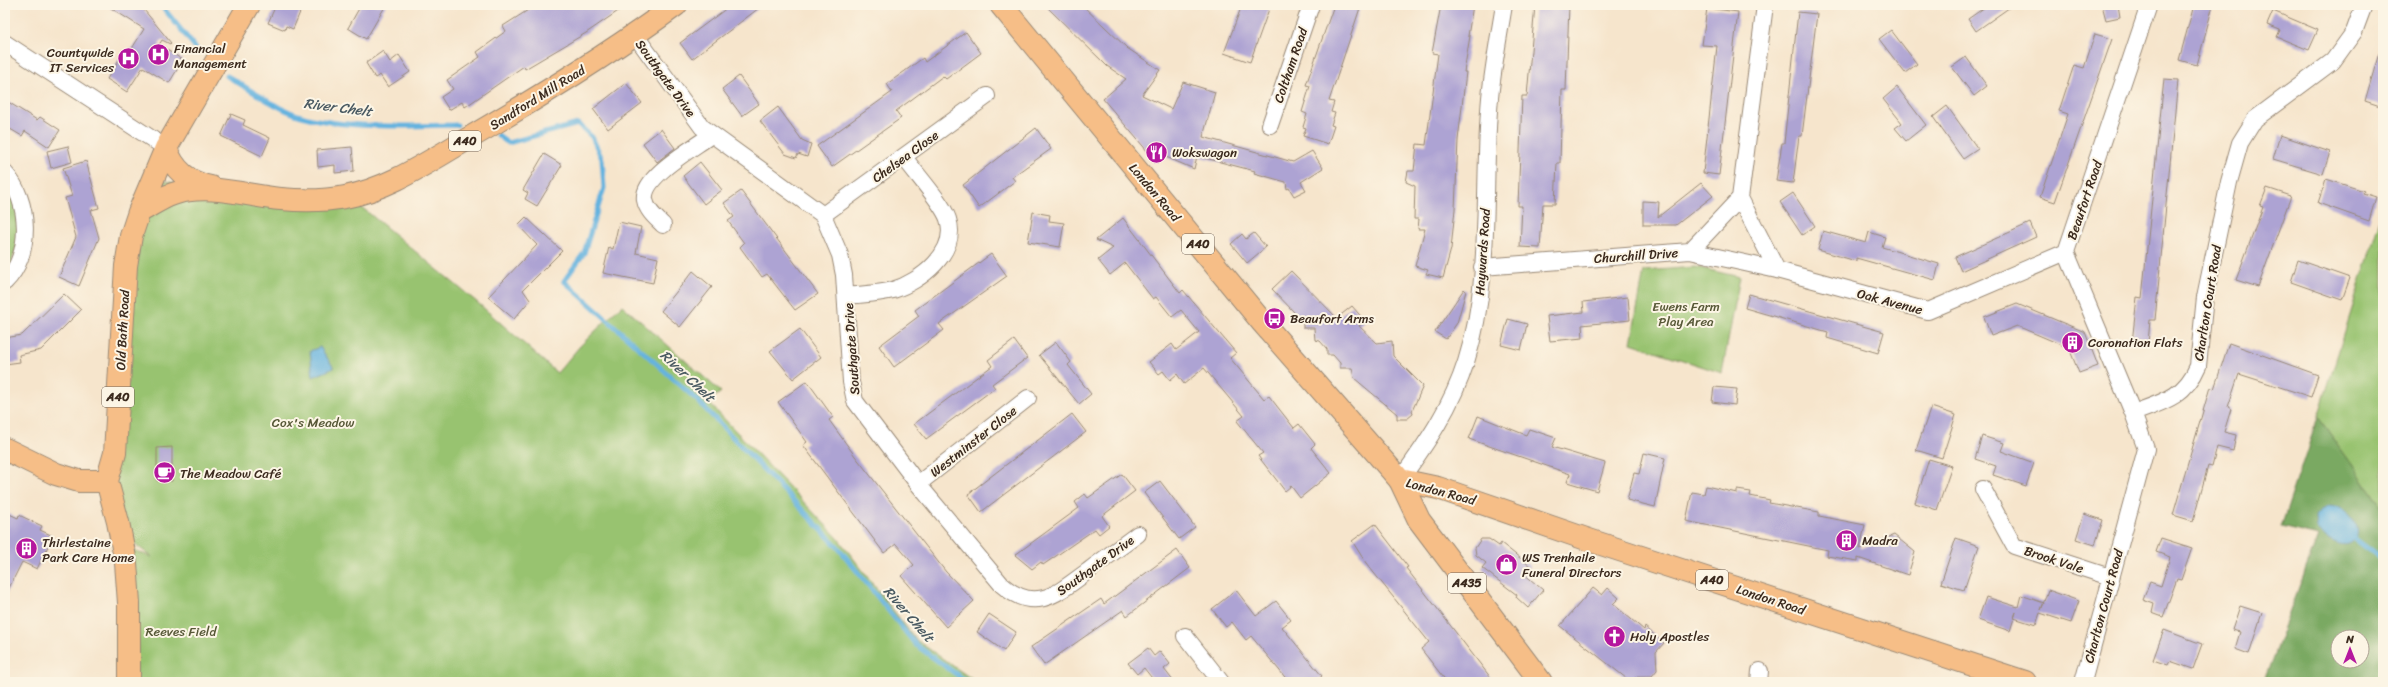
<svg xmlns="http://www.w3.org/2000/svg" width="2388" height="687" viewBox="0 0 2388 687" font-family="Sriracha,sans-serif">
<rect width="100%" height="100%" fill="#fcf5e5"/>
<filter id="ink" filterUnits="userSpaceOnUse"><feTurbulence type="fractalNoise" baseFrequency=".025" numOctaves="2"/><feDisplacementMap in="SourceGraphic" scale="8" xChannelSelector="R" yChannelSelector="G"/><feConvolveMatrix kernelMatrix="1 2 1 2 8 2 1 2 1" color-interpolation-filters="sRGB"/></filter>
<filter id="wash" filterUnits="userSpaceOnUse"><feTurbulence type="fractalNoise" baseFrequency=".012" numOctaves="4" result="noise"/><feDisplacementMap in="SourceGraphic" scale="16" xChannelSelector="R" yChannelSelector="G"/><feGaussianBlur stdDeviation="0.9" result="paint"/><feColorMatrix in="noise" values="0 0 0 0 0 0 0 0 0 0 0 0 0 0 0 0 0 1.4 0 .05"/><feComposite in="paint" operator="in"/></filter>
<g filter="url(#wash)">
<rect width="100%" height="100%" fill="#f6e5cc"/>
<path fill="#98c370" stroke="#6a7647" d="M5,173L25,222L5,282Z
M152,179L244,194L345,197L365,210L478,303L557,373L580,346L622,305L721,392L708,402L837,537L916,640L976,682H129L124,547L152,557L124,536L114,486L123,311Z
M2383,210V508L2318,417Z
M1696,267L1740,277L1722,373L1631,343L1644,271Z"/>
<path fill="#7aa962" stroke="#5a6a40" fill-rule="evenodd" d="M2318,417L2383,508V682H2283L2265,678L2318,536L2281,527ZM2338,637H2362V661H2338Z"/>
<path fill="#65b3df" stroke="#506e7e" d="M320,347L334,368L313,377L310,351Z
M2330,505C2371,511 2363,572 2317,530L2316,516L2322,509Z"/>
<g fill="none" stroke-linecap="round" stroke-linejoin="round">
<path stroke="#65b3df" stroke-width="5" d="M161,5L199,52
M227,76C248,88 268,103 290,112C332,130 412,126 457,125
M498,135L508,143L578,124L592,137L602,159L604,188L584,253L564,281L697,400L837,546L916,645L967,682
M2355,539L2383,560"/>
</g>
<g id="blocks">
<path fill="#ada3d3" d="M106,5H140L171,43L170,44L162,40L159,45L183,60L169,83L143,67L127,92L107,79L123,53L128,55L144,29Z
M276,5H303L293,29L286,26L285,30L268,23Z
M361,5H386L366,39L348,28Z
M536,5H627L586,33L525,69L524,66L465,107L462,102L449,110L441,97L453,89L447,80L480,57L477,52L506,31L503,26Z
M731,5H763L692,59L680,43Z
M1045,5H1082L1127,48L1160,70L1142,95L1171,109L1183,82L1215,92L1203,137L1293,162L1312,151L1323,168L1301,182L1306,190L1294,196L1289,188L1287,189L1286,182L1254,173L1255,171L1197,156L1194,169L1166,157L1161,150L1154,159L1103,99L1126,79L1107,66Z
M1242,5H1255L1269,9L1250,62L1224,53Z
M1334,5H1361L1329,101L1334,102L1331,112L1335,113L1331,125L1334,126L1328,144L1303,136L1306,128L1303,127L1307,114L1302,112L1310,86L1306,85Z
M1441,5H1473L1468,36H1470L1464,72H1466L1458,140L1455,209L1451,249L1443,278L1426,274L1428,270L1415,266L1425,229H1418L1419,219H1414L1415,186L1406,182L1408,171H1414L1417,144L1426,145L1438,54L1432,53Z
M1535,5H1569L1566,90H1562L1560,163H1557L1555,204H1543L1540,248L1520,247L1522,206H1518L1522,96H1527Z
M1988,5H2013L1976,31L1968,19Z
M2102,5H2118L2120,17L2106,20Z
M2194,5H2213L2197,65L2179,60Z
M1707,8L1738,12L1719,175L1703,173L1717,46L1702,45Z
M2273,11L2318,30L2309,50L2277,37L2280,30L2267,25Z
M1798,12L1817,14L1802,136H1799L1793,183L1776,181L1782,143H1784Z
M1891,30L1917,64L1905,73L1879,39Z
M966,32L981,53L946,79L943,76L896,111L901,118L832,167L817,146L892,92L887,84L923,58L925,62Z
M2095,34L2112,39L2055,202L2040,197L2068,114L2059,111L2074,65L2084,68Z
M383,51L390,62L399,55L410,72L388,87L380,75L375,78L366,63Z
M2379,53H2383V107L2365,101Z
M1966,57L1987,86L1974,96L1952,67Z
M739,76L759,104L742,116L722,89Z
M2164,79L2178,80L2155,320H2150L2148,344L2132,343L2137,297L2142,298Z
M626,83L642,103L608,129L593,109Z
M1897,87L1926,125L1906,141L1895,128L1902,123L1883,99Z
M5,100L37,120L40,117L60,130L49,147L25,131L22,136L5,126Z
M1947,106L1978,149L1963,159L1933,117Z
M778,107L802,140L811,144L807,157L798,154L796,158L785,154L760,121Z
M231,114L245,120L243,125L270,138L262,156L221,136Z
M1036,128L1051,149L1012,177L1015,181L979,208L963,185Z
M661,129L675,148L657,162L643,143Z
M2280,135L2330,152L2323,174L2273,159Z
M68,146L72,162L51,168L47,151Z
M352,147L354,171L335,173V165L318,167L317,150Z
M544,154L562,165L537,206L525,199L528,193L523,190Z
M86,161L99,208L91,210L99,238L79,286L59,277L76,237L65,198L72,196L63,168Z
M700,162L722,190L704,204L683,176Z
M2326,179L2364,191L2363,193L2376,197L2369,221L2318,203Z
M1701,183L1713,196L1676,225H1643V201L1659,202L1658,217Z
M2267,188L2291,196L2258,287L2236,280L2263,207L2260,206Z
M741,191L818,294L795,310L767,274L762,277L740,247L744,243L728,221L734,217L724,203Z
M1793,193L1815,226L1802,235L1780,202Z
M1033,212L1050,215L1049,221L1064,223L1060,247L1028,242Z
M526,217L562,251L523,290L530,300L514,319L488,297L537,245L518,225Z
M1123,218L1180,293L1183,290L1236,353L1230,358L1264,399L1269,396L1294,428L1299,424L1315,444L1311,448L1331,473L1300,498L1291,486L1285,491L1258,456L1263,453L1237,421L1244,416L1204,368L1184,384L1177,374L1170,380L1163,371L1159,374L1149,362L1172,344L1176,350L1199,332L1181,310L1172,317L1156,297L1153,299L1125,263L1110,275L1098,260L1113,248L1096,240Z
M619,222L641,227L636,253L658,258L653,283L603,273L609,247L613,249Z
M2030,223L2036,237L1961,271L1955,257Z
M1823,231L1866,243L1869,232L1885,237L1882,247L1939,264L1935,280L1856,258V261L1818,250Z
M1254,233L1266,247L1247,263L1231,244L1242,234L1246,239Z
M991,254L1007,276L939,324L944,330L894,367L879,346L919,316L915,310Z
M2298,260L2350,278L2342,300L2291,282Z
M693,271L712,287L680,327L661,311Z
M1291,271L1337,318L1352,306L1365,321L1359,326L1377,343L1392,341L1393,356L1423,386L1412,411L1413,414L1407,419H1397V414L1354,378L1352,368H1340V363L1333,355H1327V349L1320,341L1315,340L1314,328H1303V322L1293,315L1294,312L1272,289Z
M1464,289L1466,291L1457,323L1446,339L1435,332Z
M64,294L81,310L41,350L19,355L20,362L5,364V338L22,335Z
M1749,294L1884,332L1878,353L1827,338L1828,332L1745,308Z
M1628,297L1630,320L1582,325L1583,338L1550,341L1547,316L1584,312L1583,302Z
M2017,304L2085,332L2098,366L2079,373L2069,348L2017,326L1991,336L1984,317Z
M1508,319L1527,324L1521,350L1501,345Z
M800,329L821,357L793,379L770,351Z
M1014,340L1027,358L992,384L995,388L926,439L914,424L992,366L988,360Z
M1056,342L1071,362L1068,365L1091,394L1079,404L1039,355Z
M2229,343L2318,375L2311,397L2239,374L2228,407L2231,409L2224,432L2236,435L2233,451L2217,447L2212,467L2208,466L2193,521L2173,515L2210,387L2214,389Z
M807,381L833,417L829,420L855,456L946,572L974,601L946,627L901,576L914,565L896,544L884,553L803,445L807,442L778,402Z
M1714,387L1737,389L1735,405L1712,402Z
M1931,407L1956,415L1942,458L1916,450Z
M1072,414L1086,432L981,512L968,494Z
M1478,416L1526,435L1529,429L1556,438L1552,447L1605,463L1597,491L1567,482L1570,474L1469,439Z
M1982,436L2004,443L2001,451L2034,463L2026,486L1993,475L1996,466L1975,459Z
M172,447V481H157V448Z
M1644,453L1665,458L1655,507L1627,500L1634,473L1639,474Z
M1929,459L1952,466L1937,510L1915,503Z
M1122,474L1135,491L1102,516L1109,526L1099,534L1095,529L1043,565L1041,562L1032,569L1015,555L1079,508L1075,502L1085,494L1088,498Z
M1160,481L1195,527L1179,539L1144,493Z
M1706,486L1737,493V490L1751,492L1750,496L1770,500L1769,503L1819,512V516L1865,525L1860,549L1894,535L1915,552L1908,575L1858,558V561L1827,556L1828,550L1686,521L1692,492L1704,494Z
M5,512L18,518L19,515L42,526L40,530L53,536L37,569L22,562L5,596Z
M2084,514L2103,520L2095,545L2076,539Z
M1375,524L1408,567L1406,568L1494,682H1447L1421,649L1429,642L1366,563L1352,541Z
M1956,538L1979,546L1964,590L1941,583Z
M2161,538L2192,548L2181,580L2177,579L2163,617L2152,613L2154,604L2143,600L2150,582L2161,586L2170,557L2156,552Z
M1481,539H1489L1499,546L1501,543L1530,566L1524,574L1543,590L1528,608L1516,597L1517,595L1482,568L1486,563L1476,555L1475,548Z
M1177,550L1190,568L1127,616L1123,610L1044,665L1031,647L1101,599L1104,604Z
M1593,588L1602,595L1608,588L1619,598L1613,604L1644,630L1645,627L1664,643L1656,652L1657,670L1652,676H1637L1631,682L1560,626Z
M1236,590L1256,616L1276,601L1291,620L1282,627L1322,676L1315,682H1289L1251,636L1246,640L1232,622L1226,627L1212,609Z
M2048,590L2079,601L2071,623L2040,613L2036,625L2014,618L2016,612L2010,631L1978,620L1986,597L2018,607L2021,595L2044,603L2041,610Z
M2240,606L2262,613L2249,654L2235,649L2240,632L2232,630Z
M989,614L1016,632L1004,651L977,632Z
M2164,630L2202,644L2193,669L2170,661L2168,665L2153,660Z
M1148,648L1154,656L1160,651L1170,664L1164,669L1174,682H1155L1144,668L1137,674L1128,663Z"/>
</g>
</g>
<g filter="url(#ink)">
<use href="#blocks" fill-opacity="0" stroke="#988875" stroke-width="1"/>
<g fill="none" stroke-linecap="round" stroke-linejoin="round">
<defs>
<path id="street" d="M635,35L702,127L823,215L840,255L844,275L851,382L855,401L918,484L1002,585C1036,615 1059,592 1088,571C1105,558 1122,546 1138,534
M5,43L166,148
M1270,125L1311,5
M5,173C30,200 33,255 5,282
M1740,198L1777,270
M823,215L987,96
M663,225C656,218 647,211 645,200C641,177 694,148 711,135
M1690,251L1740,198L1765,5
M1482,267L1690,251L1777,270L1928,311L2066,252
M847,296C862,294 878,294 893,290C920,282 959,252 948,219C942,202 915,173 904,157
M2133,413C2163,402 2185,397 2198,366L2205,297L2229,182L2240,143L2255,119L2333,61L2354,32L2364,5
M1400,480C1427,443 1452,406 1466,362C1493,277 1482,185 1490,98C1493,67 1499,36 1504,5
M918,484L1028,398
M1983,489L2014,546L2110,577
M1185,636L1221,682
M1759,682L1760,671
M2083,682L2146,449L2133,413L2066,252L2149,5"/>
<path id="primary" d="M1400,480L1419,520L1541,682"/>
<path id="highway" d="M1001,5L1262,322L1400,480L1438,488L1592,541L2025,682
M166,148C173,169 189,183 211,187
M139,212C150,206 161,198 173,194C208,182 247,196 281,199C302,201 324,201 345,197C387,189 423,165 459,144C533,101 607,56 676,5
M5,449L56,474L79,481H107
M129,682V603L126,563L118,522L107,481L115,453L126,266L131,236L139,212L166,148L249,5"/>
</defs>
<use href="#street" stroke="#988875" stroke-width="18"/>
<use href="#primary" stroke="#988875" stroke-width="24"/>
<use href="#highway" stroke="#988875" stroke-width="24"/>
<use href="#street" stroke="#fff" stroke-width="16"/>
<use href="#primary" stroke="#f6be87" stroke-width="22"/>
<use href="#highway" stroke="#f6be87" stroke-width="22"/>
</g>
</g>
<defs>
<symbol id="hospital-disc" viewBox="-11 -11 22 22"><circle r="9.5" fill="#b5179e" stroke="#fcf5e5"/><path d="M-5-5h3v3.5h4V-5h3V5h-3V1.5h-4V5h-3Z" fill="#fff"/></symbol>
<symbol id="restaurant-disc" viewBox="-11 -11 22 22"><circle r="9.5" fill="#b5179e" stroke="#fcf5e5"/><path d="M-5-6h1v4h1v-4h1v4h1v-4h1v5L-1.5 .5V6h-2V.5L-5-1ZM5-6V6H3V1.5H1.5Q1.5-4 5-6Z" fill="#fff"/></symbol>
<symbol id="bus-disc" viewBox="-11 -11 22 22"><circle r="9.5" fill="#b5179e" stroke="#fcf5e5"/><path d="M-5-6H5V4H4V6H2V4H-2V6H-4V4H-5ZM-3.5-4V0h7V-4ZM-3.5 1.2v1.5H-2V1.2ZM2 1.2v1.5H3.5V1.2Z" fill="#fff"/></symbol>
<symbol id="building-disc" viewBox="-11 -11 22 22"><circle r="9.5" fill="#b5179e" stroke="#fcf5e5"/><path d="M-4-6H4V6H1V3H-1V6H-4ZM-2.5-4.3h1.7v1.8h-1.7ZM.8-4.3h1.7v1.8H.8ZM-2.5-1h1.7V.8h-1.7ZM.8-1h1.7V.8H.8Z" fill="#fff"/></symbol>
<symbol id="cafe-disc" viewBox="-11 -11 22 22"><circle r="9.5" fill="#b5179e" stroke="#fcf5e5"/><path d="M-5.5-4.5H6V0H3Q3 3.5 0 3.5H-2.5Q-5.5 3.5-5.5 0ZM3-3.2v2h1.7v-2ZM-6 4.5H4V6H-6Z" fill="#fff"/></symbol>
<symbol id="shop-disc" viewBox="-11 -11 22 22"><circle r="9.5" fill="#b5179e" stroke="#fcf5e5"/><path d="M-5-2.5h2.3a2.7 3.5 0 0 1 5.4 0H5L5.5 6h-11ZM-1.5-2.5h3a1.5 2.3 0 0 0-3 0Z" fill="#fff"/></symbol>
<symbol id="church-disc" viewBox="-11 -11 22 22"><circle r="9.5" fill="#b5179e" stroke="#fcf5e5"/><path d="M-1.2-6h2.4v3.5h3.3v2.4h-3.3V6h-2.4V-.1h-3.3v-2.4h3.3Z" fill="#fff"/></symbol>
</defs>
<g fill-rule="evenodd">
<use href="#hospital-disc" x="146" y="42" width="25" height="25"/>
<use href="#hospital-disc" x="116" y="46" width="25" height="25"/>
<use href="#restaurant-disc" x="1144" y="140" width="25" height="25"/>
<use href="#bus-disc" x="1262" y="306" width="25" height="25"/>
<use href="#building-disc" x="2060" y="330" width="25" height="25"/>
<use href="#cafe-disc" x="152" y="460" width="25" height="25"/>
<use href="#building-disc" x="1834" y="528" width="25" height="25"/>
<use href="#building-disc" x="14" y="536" width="25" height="25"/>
<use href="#shop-disc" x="1494" y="552" width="25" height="25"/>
<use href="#church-disc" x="1602" y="624" width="25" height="25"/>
</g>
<g text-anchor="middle" stroke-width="4" stroke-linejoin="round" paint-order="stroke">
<g fill="#fcf5e5" stroke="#75675a" stroke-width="1">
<rect x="449" y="131" width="32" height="20" rx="3"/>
<rect x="1182" y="234" width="32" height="20" rx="3"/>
<rect x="102" y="387" width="32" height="20" rx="3"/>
<rect x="1696" y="570" width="32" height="20" rx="3"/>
<rect x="1448" y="573" width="38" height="20" rx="3"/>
</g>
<g font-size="12" font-weight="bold" fill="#3b2a1e">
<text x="465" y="145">A40</text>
<text x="1198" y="248">A40</text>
<text x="118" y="401">A40</text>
<text x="1712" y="584">A40</text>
<text x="1467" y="587">A435</text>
</g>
<g font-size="13" fill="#3b2a1e" stroke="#fcf5e5" text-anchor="start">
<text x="174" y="53">Financial<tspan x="174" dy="15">Management</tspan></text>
<text x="114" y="57" text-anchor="end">Countywide<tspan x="114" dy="15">IT Services</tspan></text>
<text x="1172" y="157">Wokswagon</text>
<text x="1290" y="323">Beaufort Arms</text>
<text x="2088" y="347">Coronation Flats</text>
<text x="180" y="478">The Meadow Café</text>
<text x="1862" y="545">Madra</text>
<text x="42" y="547">Thirlestaine<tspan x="42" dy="15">Park Care Home</tspan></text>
<text x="1522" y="562">WS Trenhaile<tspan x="1522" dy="15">Funeral Directors</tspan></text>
<text x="1630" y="641">Holy Apostles</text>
</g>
<g font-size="13" fill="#3b2a1e" stroke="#fcf5e5">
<text transform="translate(1290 65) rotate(-71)" y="5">Coltham Road</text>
<text transform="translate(666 78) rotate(54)" y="5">Southgate Drive</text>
<text transform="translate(537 97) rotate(-32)" y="5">Sandford Mill Road</text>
<text transform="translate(905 156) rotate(-36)" y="5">Chelsea Close</text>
<text transform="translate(1155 192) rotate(50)" y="5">London Road</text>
<text transform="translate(2084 200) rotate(-71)" y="5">Beaufort Road</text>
<text transform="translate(1482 252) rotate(-86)" y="5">Haywards Road</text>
<text transform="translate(1636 255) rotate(-4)" y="5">Churchill Drive</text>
<text transform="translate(1890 301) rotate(15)" y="5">Oak Avenue</text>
<text transform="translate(2207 303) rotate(-81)" y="5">Charlton Court Road</text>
<text transform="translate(122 330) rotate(-87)" y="5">Old Bath Road</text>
<text transform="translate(851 349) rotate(-94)" y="5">Southgate Drive</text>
<text transform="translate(973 441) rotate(-38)" y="5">Westminster Close</text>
<text transform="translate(1441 491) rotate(15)" y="5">London Road</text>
<text transform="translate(2054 559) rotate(18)" y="5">Brook Vale</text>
<text transform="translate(1095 565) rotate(-36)" y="5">Southgate Drive</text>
<text transform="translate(1771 599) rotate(18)" y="5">London Road</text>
<text transform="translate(2103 606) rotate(-75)" y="5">Charlton Court Road</text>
</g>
<g font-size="13" fill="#575837" stroke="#fcf5e5">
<text x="1686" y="311">Ewens Farm<tspan x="1686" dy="15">Play Area</tspan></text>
<text x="313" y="427">Cox's Meadow</text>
<text x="181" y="636">Reeves Field</text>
</g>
<g font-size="14" font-style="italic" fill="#4a5a62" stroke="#fcf5e5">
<text transform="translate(338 107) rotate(7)" y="5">River Chelt</text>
<text transform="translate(688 376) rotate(43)" y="5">River Chelt</text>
<text transform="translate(909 614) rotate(49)" y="5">River Chelt</text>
</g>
</g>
<rect width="2388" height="687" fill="none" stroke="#fcf5e5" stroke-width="20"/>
<g transform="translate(2350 649)"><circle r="19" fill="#fcf5e5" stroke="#afa495"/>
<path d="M0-3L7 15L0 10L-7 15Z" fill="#b5179e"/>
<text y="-6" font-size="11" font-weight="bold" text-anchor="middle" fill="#3b2a1e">N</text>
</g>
</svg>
